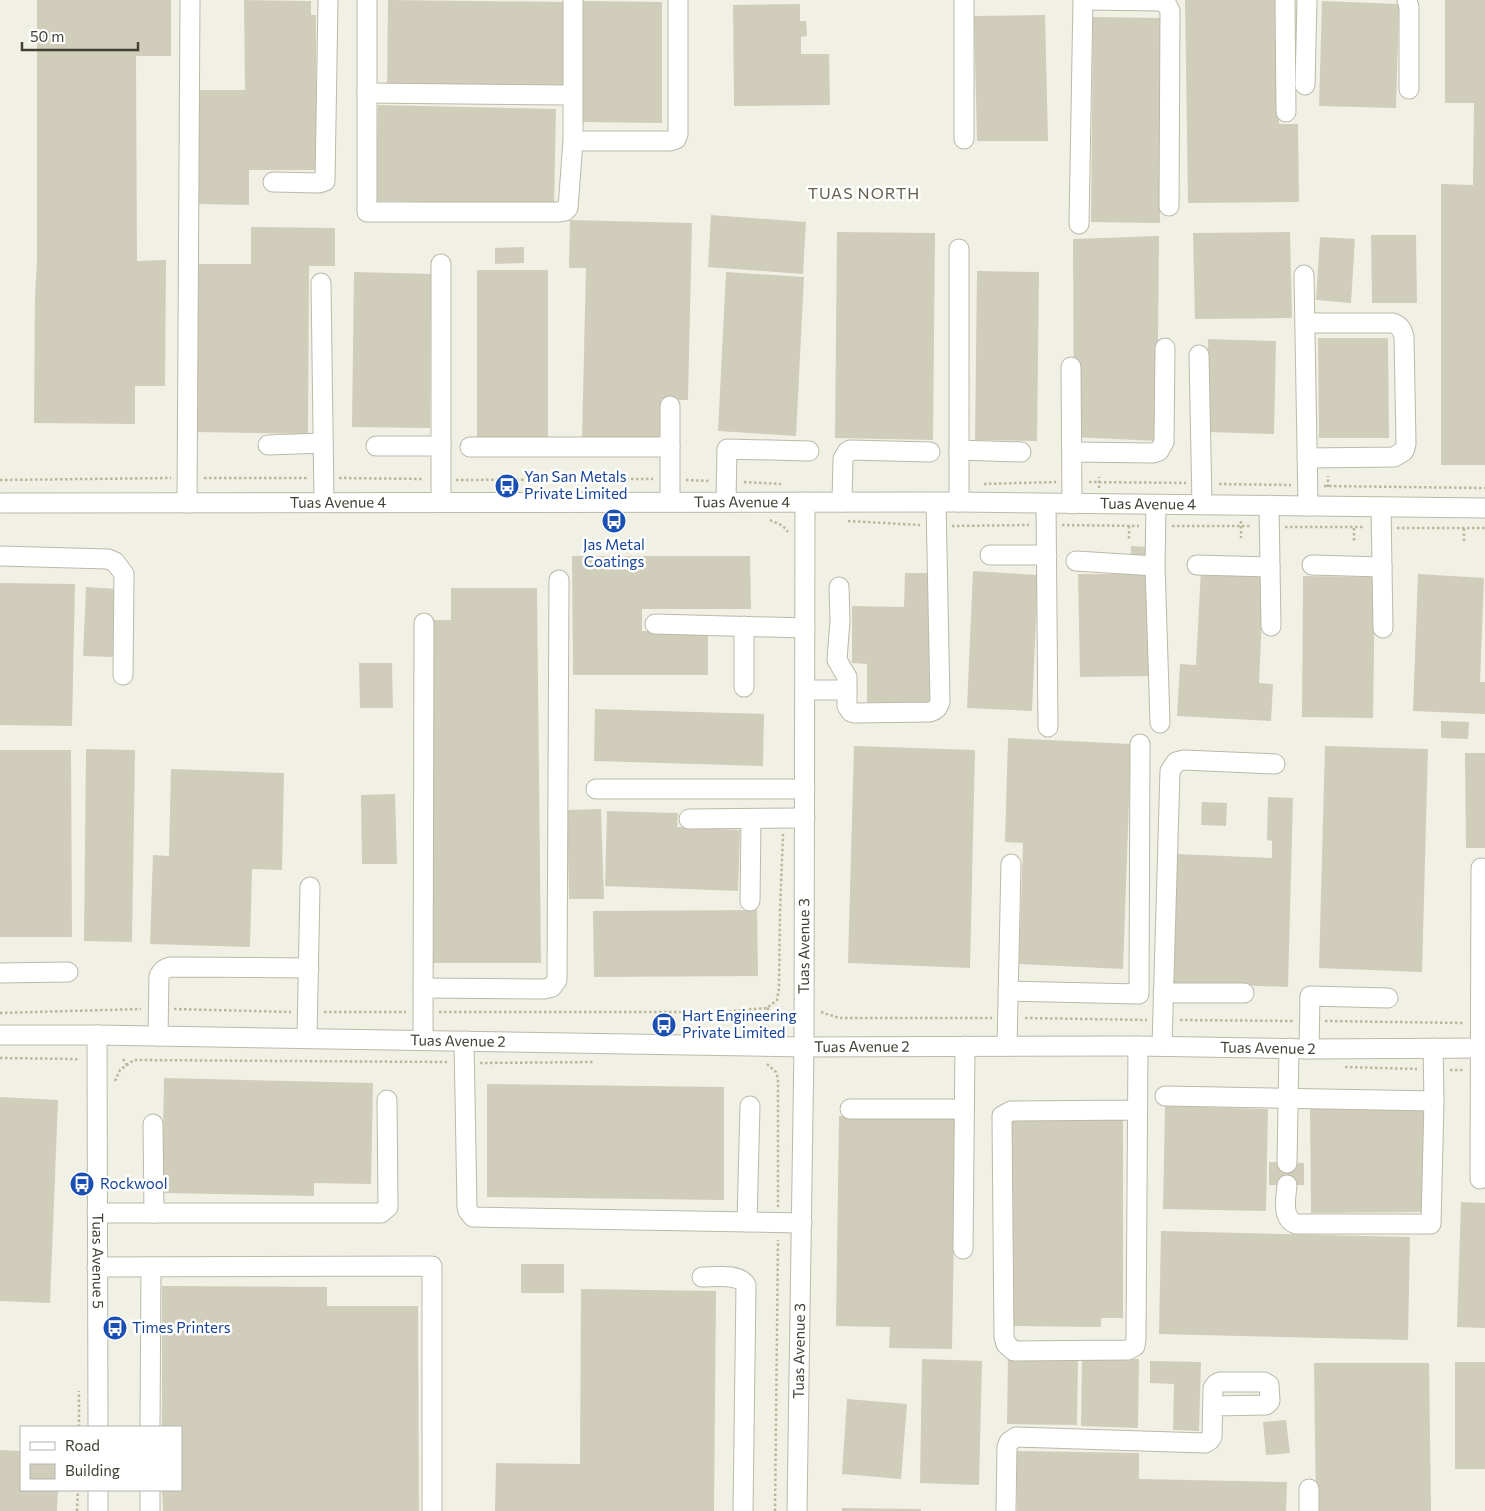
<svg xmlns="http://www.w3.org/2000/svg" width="1485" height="1511" viewBox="0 0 1485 1511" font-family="Commissioner,sans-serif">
<rect width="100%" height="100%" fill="#f0f0e5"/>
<path fill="#d1cdbb" d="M37,0H171V56H136L137,261L166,260L165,386H135V424L34,423L35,296L37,260Z
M244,0L311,1V15H316V170H249V205L199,204L198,90H245Z
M388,0L564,2L563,91L387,89Z
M1185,0H1277L1279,124H1298L1299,202L1188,203Z
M1445,0H1485V465H1441V184L1473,185L1474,103H1445Z
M581,1L662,2V123L580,122Z
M1322,1L1399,4L1396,108L1319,106Z
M800,4V21H806L807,36L801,37V54H829L830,105L734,106L733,5Z
M1045,15L1048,141H977L974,16Z
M1093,17L1161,18L1160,223L1091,222Z
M378,105L556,109L554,205L376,201Z
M711,215L806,222L803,274L708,267Z
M570,220L692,223L688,400H661L660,439L582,437L586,268H569Z
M251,227L335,228V266H309L308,434L195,432L196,264H251Z
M837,232L935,233L933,440L835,438Z
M1290,232L1292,318L1195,319L1193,233Z
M1371,235H1416L1417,303H1372Z
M1159,236L1157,441L1074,437L1073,239Z
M1320,237L1355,239L1351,303L1316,300Z
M524,247V263L495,264V248Z
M477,270H548V438H477Z
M977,271L1039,272L1037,441L975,440Z
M354,272L431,274L430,428L352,427Z
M726,272L804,277L796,436L718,431Z
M1318,338H1388L1389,438H1319Z
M1208,339L1276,341L1274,434L1206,432Z
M1131,546L1148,547V559L1131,558Z
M572,556H750L751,609H642V631H708V675H573Z
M1201,569L1264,572L1259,683L1273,684L1271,721L1177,716L1180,664L1196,665Z
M973,571L1038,575L1032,711L967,708Z
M905,573H936L934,703L867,702V664L852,663V606L904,607Z
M1078,574H1149L1150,676L1080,677Z
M1418,574L1484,578L1480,682H1485V714L1413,711Z
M1303,576L1375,577L1373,718L1302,717Z
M0,583L75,584L72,726L0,725Z
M86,587L117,589L114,657L83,656Z
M451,588H537L541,963H431L428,620H451Z
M359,663H392L393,708H360Z
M595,709L764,714L763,766L594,761Z
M1441,721L1469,722L1468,739L1441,738Z
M1008,738L1131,744L1123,969L1019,964L1023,843L1005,842Z
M854,746L975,750L970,968L848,963Z
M1325,746L1428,749L1422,972L1319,968Z
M86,749L135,750L132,942L84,941Z
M0,750H71L72,937H0Z
M1465,753H1485V848H1466Z
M171,769L284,773L282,870L252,869L250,947L150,944L153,855L169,856Z
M395,794L397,864H362L361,795Z
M1268,797L1293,798L1288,987L1174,983L1177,854L1272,858V841L1267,840Z
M1202,802L1227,803L1226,826L1201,825Z
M601,809L604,899H569L567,810Z
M607,811L678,813L677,827L740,830L738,891L605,886Z
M757,910L758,976L594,977L593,911Z
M164,1078L373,1083L371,1184L314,1183V1196L162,1193Z
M487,1084L724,1087V1200L487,1197Z
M0,1097L58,1100L50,1303L0,1301Z
M1165,1106L1268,1109L1266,1211L1163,1209Z
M1424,1108L1425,1212L1311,1213L1310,1109Z
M839,1116L956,1119L952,1349L889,1348L890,1327L836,1326Z
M1011,1119L1123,1120V1318H1101V1327L1010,1326Z
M1269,1162L1304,1163V1185H1269Z
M1461,1202L1485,1203V1328L1457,1327Z
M1161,1231L1410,1237L1408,1340L1159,1334Z
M521,1264H564V1293H521Z
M162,1286L327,1287V1306H418L419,1511H163L162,1490H181V1427H162Z
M581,1289L716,1291L714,1511H495L496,1463L580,1464Z
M1008,1356L1078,1358L1077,1425L1007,1424Z
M1082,1358L1139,1359L1138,1428L1081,1426Z
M922,1359L982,1361L979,1485L920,1483Z
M1150,1361L1201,1362L1199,1431L1173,1430L1174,1384L1150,1383Z
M1455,1362H1485V1469H1455Z
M1314,1363H1429L1431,1511H1316Z
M847,1399L907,1404L901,1479L842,1474Z
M1286,1420L1290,1453L1266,1455L1263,1422Z
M0,1450L21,1451V1490H58L57,1511H0Z
M1017,1451L1139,1453V1479L1287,1482L1286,1511H1017Z
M842,1508L921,1509V1511H842Z"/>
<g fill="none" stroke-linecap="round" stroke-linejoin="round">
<defs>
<g id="minor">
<path d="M367,0V212H558L565,211L568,208L573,141V0"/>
<path d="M964,0V139"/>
<path d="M1087,0L1161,1L1167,5L1170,11L1169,206"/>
<path d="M1285,0L1286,112"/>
<path d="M1407,0L1409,7V89"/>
<path d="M1305,85L1307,0"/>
<path d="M367,93L572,95"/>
<path d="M573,141H670L676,139L678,134V0"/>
<path d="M273,182L319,183L325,181L328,0"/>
<path d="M1079,224L1083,0"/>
<path d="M959,249V502"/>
<path d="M441,264V502"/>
<path d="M1304,275L1308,506"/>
<path d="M321,283L324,502"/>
<path d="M1305,323H1393C1400,326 1402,329 1404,337L1406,444L1404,451L1394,457L1307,458"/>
<path d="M1199,355L1202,504"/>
<path d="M1071,367L1072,504"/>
<path d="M268,445L323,443"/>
<path d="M376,446H441"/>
<path d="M470,447H670"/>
<path d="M959,450L1021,452"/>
<path d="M1072,452L1153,453L1159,451L1164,442L1165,348"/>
<path d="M670,502V406"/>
<path d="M726,502L727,449L809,451"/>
<path d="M842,502L843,459L847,452L850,450L930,452"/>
<path id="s1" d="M0,503L959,502L1485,508"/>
<path d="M187,503L190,0"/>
<path d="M1046,504L1048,727"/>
<path d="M1156,505L1155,566L1160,723"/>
<path d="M1269,505L1271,626"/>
<path d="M1381,507L1383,628"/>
<path d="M990,555H1047"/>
<path d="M0,556L108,559L115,562L124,574L123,675"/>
<path d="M1076,561L1155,566"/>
<path d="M1197,565L1270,567"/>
<path d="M1312,565L1382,567"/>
<path d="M839,587L840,620L837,660L847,677V706L851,712L855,713L930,712C936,710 938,708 940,702L936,502"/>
<path d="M655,624L805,628"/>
<path d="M744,687V626"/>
<path d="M805,690H847"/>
<path d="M596,789H805"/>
<path d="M689,819L805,818"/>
<path d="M750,901L751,819"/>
<path d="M0,973L68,972"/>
<path d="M423,988L544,989L552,987L557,980L559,580"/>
<path d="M1008,991L1139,994L1140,744"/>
<path d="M1163,993H1244"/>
<path id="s2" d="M0,1035H97L804,1047L1138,1046L1309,1049L1485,1048"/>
<path id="s3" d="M97,1035L98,1427"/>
<path d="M158,1036L159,976C162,970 164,969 170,967L309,968"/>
<path d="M307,1038L310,887"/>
<path d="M423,1040L424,623"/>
<path d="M464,1041L467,1207L468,1211L473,1217L802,1223"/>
<path d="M1007,1046L1011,864"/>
<path d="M1162,1046L1170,771L1176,762L1184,760L1275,764"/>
<path d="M1309,1049L1310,996L1388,998"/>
<path d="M1165,1096L1434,1101"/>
<path d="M850,1109H964"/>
<path d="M1137,1110L1011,1111L1002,1116L1004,1337L1006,1344L1014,1351L1128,1350L1135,1346L1136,1339L1138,1046"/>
<path d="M153,1124L154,1213"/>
<path d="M1287,1163L1289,1048"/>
<path d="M1480,1179L1481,868"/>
<path d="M1287,1185C1286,1198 1281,1218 1296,1224H1431L1434,1101L1433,1048"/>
<path d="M97,1213H381L388,1207L387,1100"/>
<path d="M747,1222L750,1106"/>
<path d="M963,1249L965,1046"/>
<path d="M97,1267L432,1266V1511"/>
<path d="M702,1277C715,1277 739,1273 746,1285L743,1511"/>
<path d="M150,1427L151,1267"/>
<path d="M98,1490V1511"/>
<path d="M150,1511V1490"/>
<path id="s4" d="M797,1511L804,1047L805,502"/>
<path d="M1006,1511L1007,1447L1009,1442L1016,1437L1205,1443L1210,1440L1212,1437L1213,1388L1216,1384L1220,1382H1264L1269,1385L1270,1401L1266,1405L1213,1406"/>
<path d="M1309,1511V1489"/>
</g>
</defs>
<use href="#minor" stroke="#bbb9a8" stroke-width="21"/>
<path stroke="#bbb79b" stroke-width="2.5" stroke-dasharray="2.5 2.5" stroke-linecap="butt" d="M204,478H308
M339,478L423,479
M0,480L171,478
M456,480L653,479
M686,480L711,481
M744,482L781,484
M1089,482L1186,483
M984,484L1056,482
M1219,484L1291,485
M1324,486L1485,488
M1328,487V476
M1099,488V477
M770,520L783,526L788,532
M848,521L920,525
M1241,521V538
M1062,525L1139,526
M952,526L1029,525
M1129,526V540
M1172,526H1252
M1285,527H1364
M1354,528V541
M1397,528H1485
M1464,541V527
M767,1008L773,1014
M174,1009L291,1012
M324,1012H406
M439,1012H719L767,1008L777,1000L779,988L780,911L783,834
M821,1012L839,1018H992
M0,1013L141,1009
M1025,1018L1147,1020
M1180,1020L1294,1021
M1325,1021L1464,1023
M0,1058L74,1059L80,1060
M123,1059L127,1065
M480,1063L595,1062
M767,1064L776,1072L778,1079V1207
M1345,1067L1417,1069
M1450,1070H1464
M115,1081L120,1070L134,1060L447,1062
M79,1427V1391
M77,1511L78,1490
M775,1511L778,1240"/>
<use href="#minor" stroke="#fff" stroke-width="19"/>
</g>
<defs>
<symbol id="bus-disc" viewBox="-11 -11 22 22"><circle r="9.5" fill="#1a4fb4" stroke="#fff"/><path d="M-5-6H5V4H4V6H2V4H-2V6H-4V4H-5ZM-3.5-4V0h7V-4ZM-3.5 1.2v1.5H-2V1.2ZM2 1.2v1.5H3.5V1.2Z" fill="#fff"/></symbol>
</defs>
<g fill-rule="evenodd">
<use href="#bus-disc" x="493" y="472" width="28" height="28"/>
<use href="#bus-disc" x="600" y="507" width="28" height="28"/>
<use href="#bus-disc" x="650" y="1011" width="28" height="28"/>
<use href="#bus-disc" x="68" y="1170" width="28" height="28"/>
<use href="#bus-disc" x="101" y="1314" width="28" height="28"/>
</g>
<g text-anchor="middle" stroke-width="5" stroke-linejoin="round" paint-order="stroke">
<g font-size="15" fill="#164399" stroke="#fff" text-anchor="start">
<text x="524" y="482">Yan San Metals<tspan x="524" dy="17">Private Limited</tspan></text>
<text x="614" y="550" text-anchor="middle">Jas Metal<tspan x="614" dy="17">Coatings</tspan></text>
<text x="682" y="1021">Hart Engineering<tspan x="682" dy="17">Private Limited</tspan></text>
<text x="100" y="1189">Rockwool</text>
<text x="132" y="1333">Times Printers</text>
</g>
<g font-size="15" fill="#424035" stroke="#fff">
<text dy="5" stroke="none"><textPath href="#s1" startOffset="338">Tuas Avenue 4</textPath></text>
<text dy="5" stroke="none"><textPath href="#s1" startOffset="742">Tuas Avenue 4</textPath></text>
<text dy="5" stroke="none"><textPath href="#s1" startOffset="1148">Tuas Avenue 4</textPath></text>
<text dy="5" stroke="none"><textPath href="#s4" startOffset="565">Tuas Avenue 3</textPath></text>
<text dy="5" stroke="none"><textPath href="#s2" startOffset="458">Tuas Avenue 2</textPath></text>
<text dy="5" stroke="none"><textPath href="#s2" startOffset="862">Tuas Avenue 2</textPath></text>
<text dy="5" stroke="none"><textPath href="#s2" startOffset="1268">Tuas Avenue 2</textPath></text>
<text dy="5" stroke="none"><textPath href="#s3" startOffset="226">Tuas Avenue 5</textPath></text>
<text dy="5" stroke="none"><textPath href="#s4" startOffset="160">Tuas Avenue 3</textPath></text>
</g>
<g font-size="16" letter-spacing="1" fill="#64604d" stroke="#fff">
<text x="864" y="199">TUAS NORTH</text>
</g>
</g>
<rect x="20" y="1426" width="162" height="65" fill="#ffffff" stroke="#b3b3ae"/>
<rect x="30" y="1442" width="25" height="8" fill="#ffffff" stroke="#b3b3ae"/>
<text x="65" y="1451" font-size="15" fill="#424035">Road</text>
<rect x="30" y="1464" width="25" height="15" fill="#d1cdbb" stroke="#b3b3ae"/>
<text x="65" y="1476" font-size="15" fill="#424035">Building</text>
<path d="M22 42v8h116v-8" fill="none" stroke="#424035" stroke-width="2.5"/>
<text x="30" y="42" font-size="15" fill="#424035" stroke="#ffffff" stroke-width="4" paint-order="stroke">50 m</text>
</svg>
